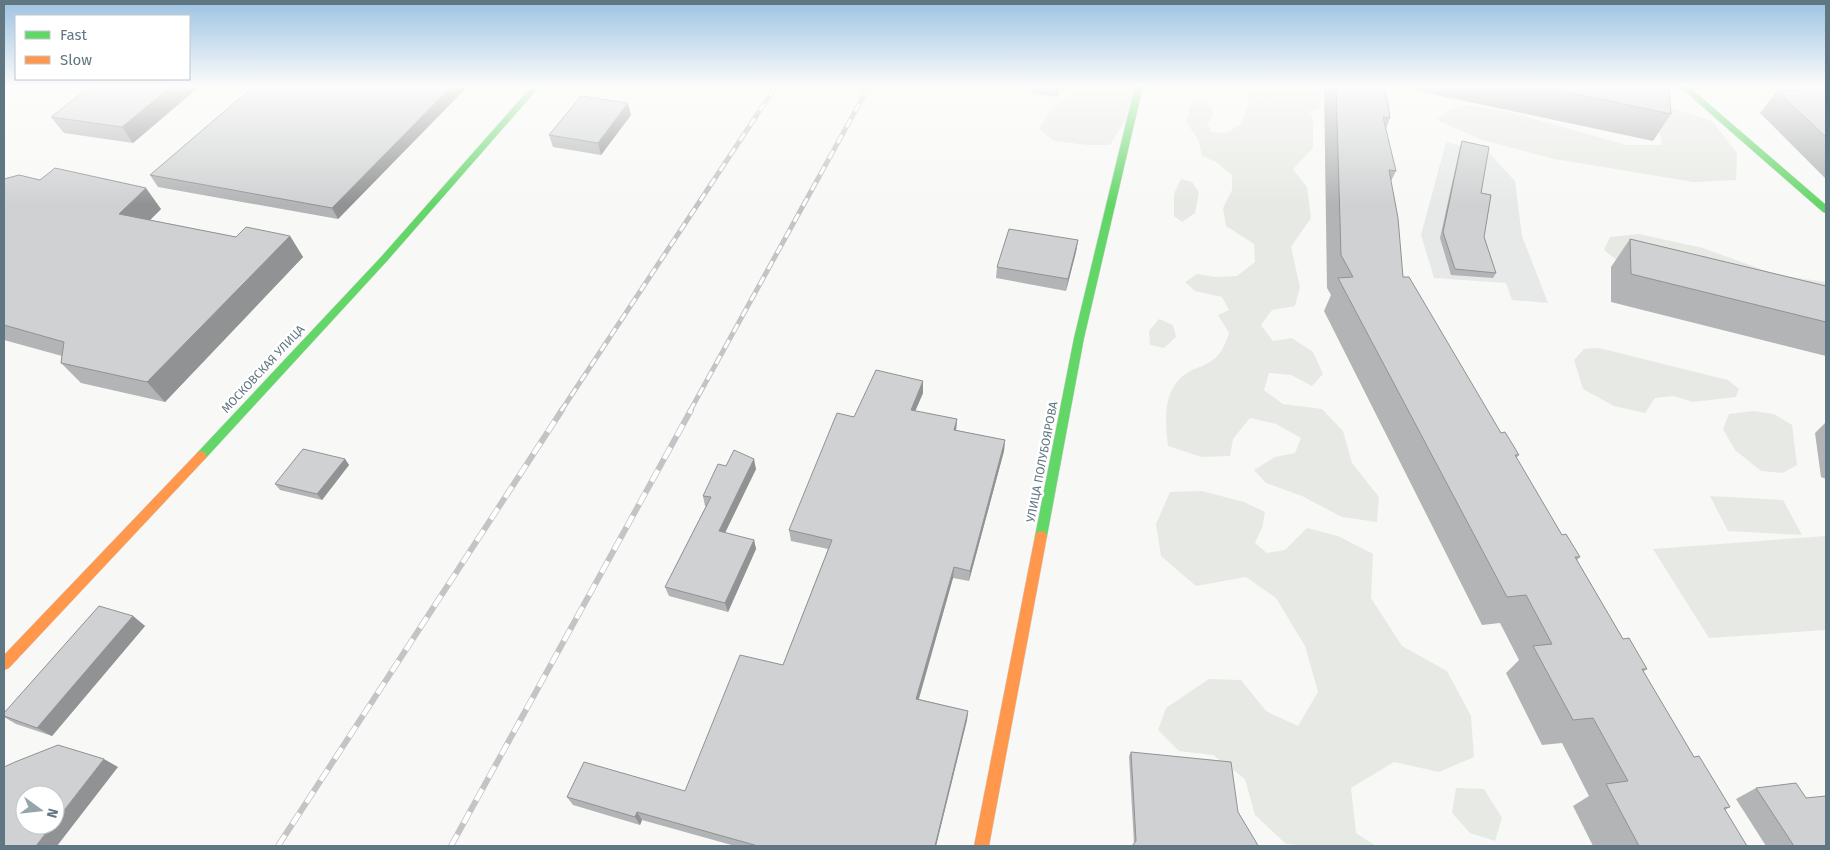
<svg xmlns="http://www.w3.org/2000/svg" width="1830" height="850" viewBox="0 0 1830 850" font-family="'Fira Sans',sans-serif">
<rect width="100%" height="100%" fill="#f8f8f7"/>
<path fill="#e7e9e9" d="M1446,142L1488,152L1515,181L1522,236L1548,303L1512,300L1506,283L1434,278L1421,235Z"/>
<path fill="#e7eae4" d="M1074,86H1133L1124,123L1110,145H1088L1054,141L1039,129L1051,109L1073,91Z
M1245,86H1279L1291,90V86H1321V106L1317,110L1309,111L1313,118V148L1293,169L1307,187L1311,218L1291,247L1300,287L1295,306L1272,310L1261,325L1273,341L1292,338L1313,352L1323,374L1312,386L1291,375L1269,373L1264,390L1283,404L1322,409L1343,431L1352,463L1379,497L1377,522L1342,517L1302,496L1266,483L1254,470L1275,457L1295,453L1301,438L1276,424L1250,418L1233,439L1230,456L1202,457L1168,446C1165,421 1162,389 1187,373C1192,369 1199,368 1204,365C1220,358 1224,348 1229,333L1218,315L1229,310L1222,297L1195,291L1185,282L1197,274L1216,277L1237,276L1255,262L1254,244L1226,226L1223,208L1232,190V175L1216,162L1202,156L1199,141L1186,122L1191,104L1201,102L1210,106L1214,115L1207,124L1211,132L1226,133L1242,123L1249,103Z
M1653,91L1672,108L1712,121L1737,153L1736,180L1694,182L1555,159L1482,140L1437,120L1450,110L1469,105L1517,114L1626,145H1662Z
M1181,179L1192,182L1199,192L1195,213L1182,222L1174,216V194Z
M1639,234L1703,248L1777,275L1826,282V317L1628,269L1604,250L1610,237Z
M1159,319L1173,325L1176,337L1164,348L1150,345L1149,331Z
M1599,348L1728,380L1739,389L1736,397L1693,402L1673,396L1655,398L1645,413L1614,406L1583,389L1574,360L1584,349Z
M1753,411L1774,414L1792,425L1797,465L1783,473L1761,471L1735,450L1723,429L1729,414Z
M1202,491L1244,502L1265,512L1262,528L1255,543L1267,553L1285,550L1307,528L1338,536L1373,554L1371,598L1402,646L1447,671L1471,716L1474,757L1439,772L1394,762L1351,788L1356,833L1376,846H1308L1286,844L1255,815L1245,779L1213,755L1179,751L1158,730L1166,708L1209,679L1241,680L1266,711L1298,726L1318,692L1305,646L1276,598L1246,577L1196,586L1161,556L1156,524L1170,492Z
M1710,496L1783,500L1802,535L1728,531Z
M1826,536V630L1709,638L1653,549Z
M1456,788L1484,789L1502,818L1495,841L1470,833L1452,813Z"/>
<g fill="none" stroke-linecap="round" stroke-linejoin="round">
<defs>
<path id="fast" d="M532,86H540L387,261L205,459H197L195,456L197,453L381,257Z
M1135,86H1143L1084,338L1047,536L1045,540L1041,541L1037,540L1035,536L1074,338Z
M1679,86H1688L1826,205V213L1823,212Z"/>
<path id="slow" d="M201,451L205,453L207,456L205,459L9,668L4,670V655L197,453Z
M1041,531L1045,532L1047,536L989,846H974L1035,536L1037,532Z"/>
</defs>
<use href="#fast" stroke="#d5d6d7" stroke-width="1"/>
<use href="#slow" stroke="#d5d6d7" stroke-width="1"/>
<use href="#fast" fill="#63d668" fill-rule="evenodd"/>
<use href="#slow" fill="#ff974d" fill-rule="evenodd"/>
<defs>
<path id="rail-far1" d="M561,411L776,86
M690,411L869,86"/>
<path id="rail" d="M278,846L562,410
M451,846L691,410"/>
</defs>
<use href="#rail-far1" stroke="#c2c4c5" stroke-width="5"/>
<use href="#rail" stroke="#c2c4c5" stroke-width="6"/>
<use href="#rail-far1" stroke="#fff" stroke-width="3" stroke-dasharray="9" stroke-linecap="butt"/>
<use href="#rail" stroke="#fff" stroke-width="4.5" stroke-dasharray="13" stroke-linecap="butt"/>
</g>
<path fill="#b2b4b5" d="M200,86L133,143L64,133L51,117Z
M468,86L338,219L158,187L150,175Z
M1032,86H1061L1058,97L1031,93Z
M1324,86H1385L1390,118L1386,129L1396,171L1391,181L1403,277L1501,433L1519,455L1516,458L1562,535L1580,557L1577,560L1623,639L1647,669L1643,672L1694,757L1730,807L1725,810L1747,846H1593L1573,806L1589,796L1562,743L1542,745L1506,673L1519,660L1500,623L1482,625L1324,311L1331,295L1327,288Z
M1414,86H1658L1671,114L1653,141L1413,90Z
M1811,86H1826V179L1760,113L1777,91L1808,89Z
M631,115L601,155L553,147L549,135Z
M1462,141L1481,193L1484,237L1496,273L1493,278L1451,275L1440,238L1460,147Z
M4,179L161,209L150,220L236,237L290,236L303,257L165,402L81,383L61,363L62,356L4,340Z
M1630,239L1826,286V356L1611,302V267Z
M1078,240L1076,252L1066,291L996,278L997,267Z
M923,381V393L915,411L957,419L956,430L1005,440L1004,451L969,581L953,578L919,699L968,711L967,720L936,846H735L642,820L640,825L573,805L567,797L685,791L783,665L828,549L791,541L789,530Z
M1826,422V479L1821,477L1815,433Z
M345,459L349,465L322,500L280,490L275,484Z
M726,466L756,469L725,533L754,540L756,549L728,612L669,596L665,587L706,506H705L703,496Z
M133,616L145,626L52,736L16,724L4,717V713Z
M1131,752L1238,812L1134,844L1129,756Z
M1756,788L1806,798L1826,846H1766L1736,799Z"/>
<path fill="#919293" d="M172,86H200L133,143L122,127Z
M452,86H468L338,219L332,208Z
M1060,86H1061L1058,97Z
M628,103L631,115L601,155L598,143Z
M146,188L161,209L135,235L119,214Z
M290,236L303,257L165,402L147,382Z
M1078,240L1076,252L1066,291L1068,279Z
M923,381V393L911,421V410Z
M957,419L956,431L954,430Z
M1005,440L1004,451L969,581L970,571Z
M345,459L349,465L322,500L317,494Z
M754,459L756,469L721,541L719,531Z
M754,540L756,549L728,612L725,603Z
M954,567L953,578L916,708V699Z
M133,616L145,626L52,736L37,728Z
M968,711L967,720L936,846H935Z
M104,759L118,767L57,846H36L52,825H55V822Z
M637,812L642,820L640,825L635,817Z"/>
<path fill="#cfd1d2" stroke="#919293" d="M91,86H172L122,127L51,117Z
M254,86H452L332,208L150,175Z
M1336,86H1385L1390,118L1383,117L1396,171L1389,170L1398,218L1403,277H1409L1501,433L1505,432L1519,455H1515L1562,535L1566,534L1580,557H1575L1623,639L1629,638L1647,669H1642L1694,757L1699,756L1730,807L1724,808L1747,846H1639L1606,784L1628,781L1593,718L1573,720L1533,646L1552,644L1526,595L1507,597L1338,278L1353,277L1341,255Z
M1538,86H1658L1669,88L1671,114Z
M1820,86H1826V137L1777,91L1823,89Z
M581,96L628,103L598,143L549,135Z
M1462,141L1489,147L1481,193L1491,195L1484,237L1496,273L1455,269L1443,232Z
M55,168L146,188L119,214L236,237L246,227L290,236L147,382L61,363L64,342L4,325V179L19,175L40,180Z
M1009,229L1078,240L1068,279L997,267Z
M1630,239L1826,286V322L1631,274Z
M876,370L923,381L911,410L957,419L954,430L1005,440L970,571L954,567L916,699L968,711L935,846H758L637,812L635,817L567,797L584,762L685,791L740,655L783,665L832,540L789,530L837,413L854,417Z
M303,449L345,459L317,494L275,484Z
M734,450L754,459L719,531L754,540L725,603L665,587L711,497L703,496L718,464L726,466Z
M99,606L133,616L37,728L4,716V713Z
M58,745L104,759L55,822V795H25V825H52L36,846H4V767L15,762Z
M1131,752L1231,762L1238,812L1256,842L1258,846H1132L1136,841Z
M1796,783L1806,798L1826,796V846H1794L1756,788Z"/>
<linearGradient id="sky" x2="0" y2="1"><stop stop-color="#9cc2e2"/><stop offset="0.42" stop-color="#fcfcfb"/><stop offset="1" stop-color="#fcfcfb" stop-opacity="0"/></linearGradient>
<rect width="1830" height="205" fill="url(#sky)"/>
<g text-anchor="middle" stroke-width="5" stroke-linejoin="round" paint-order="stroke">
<g font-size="12" fill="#617683" stroke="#fff">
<text transform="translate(263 369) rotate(-47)" y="4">МОСКОВСКАЯ УЛИЦА</text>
<text transform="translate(1042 462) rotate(-79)" y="4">УЛИЦА ПОЛУБОЯРОВА</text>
</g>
</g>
<rect width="1830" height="850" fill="none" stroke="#617683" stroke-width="10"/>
<rect x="15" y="15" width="175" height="65" fill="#ffffff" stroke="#c0c8cd"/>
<rect x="25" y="31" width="25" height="8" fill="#63d668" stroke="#c0c8cd"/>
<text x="60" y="40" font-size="15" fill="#617683">Fast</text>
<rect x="25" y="56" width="25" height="8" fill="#ff974d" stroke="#c0c8cd"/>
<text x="60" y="65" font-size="15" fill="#617683">Slow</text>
<g transform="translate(40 810) rotate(105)"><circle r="24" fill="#ffffff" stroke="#c0c8cd"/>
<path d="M0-4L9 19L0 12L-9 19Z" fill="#96a4ac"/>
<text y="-8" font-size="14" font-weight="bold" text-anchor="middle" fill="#617683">N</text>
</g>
</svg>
